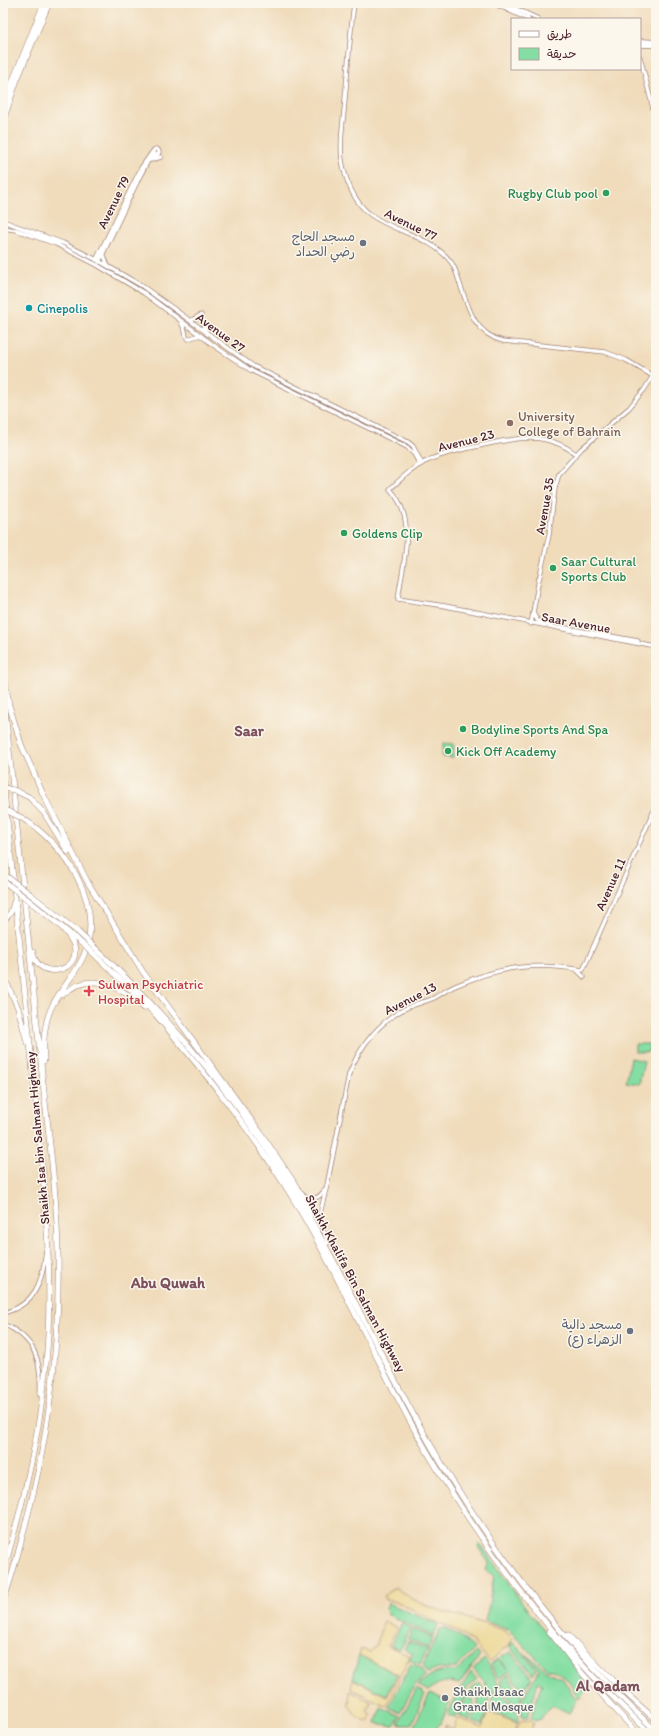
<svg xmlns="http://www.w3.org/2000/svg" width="659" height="1736" viewBox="0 0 659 1736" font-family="Itim,'Playpen Sans Arabic',sans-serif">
<rect width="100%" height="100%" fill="#fbf7ec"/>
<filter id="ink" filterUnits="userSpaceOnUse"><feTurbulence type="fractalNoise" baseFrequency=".025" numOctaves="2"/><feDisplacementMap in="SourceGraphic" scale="8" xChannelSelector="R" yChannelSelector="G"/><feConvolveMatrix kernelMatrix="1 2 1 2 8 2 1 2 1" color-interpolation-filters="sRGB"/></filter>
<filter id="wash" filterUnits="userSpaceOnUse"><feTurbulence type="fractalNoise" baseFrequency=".012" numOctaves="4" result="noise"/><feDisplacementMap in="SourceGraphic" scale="16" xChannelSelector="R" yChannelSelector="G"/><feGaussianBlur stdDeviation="0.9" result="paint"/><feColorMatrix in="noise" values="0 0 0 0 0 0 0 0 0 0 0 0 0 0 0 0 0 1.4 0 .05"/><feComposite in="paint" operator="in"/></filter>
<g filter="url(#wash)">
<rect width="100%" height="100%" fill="#f0dcbb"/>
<path fill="#84dea3" stroke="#677e67" d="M443,743L454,744L453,758L442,757Z
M635,1044H649V1052H635Z
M631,1058L644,1061L639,1084L626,1082Z
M480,1544L529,1612L574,1665L586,1684V1689L579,1699C571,1685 565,1671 547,1669L509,1630L485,1621L489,1605L494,1576L486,1570L489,1563L478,1545Z
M388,1603L438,1625L433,1636L387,1614L386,1609Z
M402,1623L411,1628L400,1650L391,1646Z
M445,1628L461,1637L475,1649L457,1667L438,1669L428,1673L423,1665L440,1629Z
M413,1629L433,1638L428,1648L409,1639Z
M408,1641L428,1650L420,1664L409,1660L413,1654L404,1649Z
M512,1641L536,1669L533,1675L510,1647Z
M477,1652L480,1656L459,1684C444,1680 440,1682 428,1691L418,1685C433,1672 438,1671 457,1671Z
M511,1652L532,1678L523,1692L521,1690L509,1671L498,1679L491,1664L498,1659L507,1669L500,1658Z
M524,1653L548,1672L562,1678L577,1701L569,1713L553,1705L545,1712L541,1719L535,1721L531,1717L542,1684L538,1682L528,1717L522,1716C522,1713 520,1710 520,1707C522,1694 534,1682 539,1670Z
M359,1655L397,1675L386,1695L353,1678Z
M484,1659L490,1667L501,1690L491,1694L484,1681L473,1669Z
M411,1664L421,1667L426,1675L414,1686L400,1713L389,1707Z
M471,1672L477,1679L467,1688L456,1717L448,1715L455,1697Z
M508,1674L514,1685L522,1695L517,1708L511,1701L500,1681Z
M480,1682L489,1698L488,1709L478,1706V1697L470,1689Z
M417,1688L425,1694L411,1725H399L398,1723Z
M468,1691C477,1703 474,1707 469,1720L459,1715Z
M502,1692L519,1716L518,1722L491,1711L493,1704L492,1696Z
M430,1693L449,1703L442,1721L436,1729L427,1731L413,1728Z
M381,1707L400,1716L394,1726L376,1723Z
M477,1708L487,1712L482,1725L471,1721Z"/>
<path fill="#eeda9e" stroke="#9c7c64" d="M395,1587C426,1613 469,1616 505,1631L512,1638L509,1646L502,1650L490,1662L473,1642L455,1630L436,1622L400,1603L386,1600L383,1596Z
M384,1621L397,1628L388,1646L410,1656L387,1706L351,1689L353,1679L387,1696L399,1675L359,1655L361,1649L370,1652L375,1646Z
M350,1691L371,1702L367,1711L370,1713L369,1721C359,1721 354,1713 349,1705Z
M488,1712L517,1723L515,1730L516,1731L521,1719L531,1720L534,1723L530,1733H445V1725L453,1730L458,1718L482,1728Z"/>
</g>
<g filter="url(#ink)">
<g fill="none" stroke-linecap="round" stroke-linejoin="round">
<defs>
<path id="secondary" d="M354,3C350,35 348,67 345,99C344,119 339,140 342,160C345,179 354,203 371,215C396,233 431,236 451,262C455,267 457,275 459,281C468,307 474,334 503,341L605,352L626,360L653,376
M640,57L656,120
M153 152a3 3 0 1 1 6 0a3 3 0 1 1-6 0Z
M151,160L161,157
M3,221L63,243L99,261L142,286L253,366L408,442L413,446L422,464
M3,228L16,230L56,244L97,265L144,293L216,347L252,371L407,447L414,454L420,465
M103,253L108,266
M96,260L141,168L153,151
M99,262L139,178L148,161L155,155
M190,321L201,315
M202,321L207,334
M181,322L185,331L186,336
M188,339L200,335
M576,454C544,430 515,438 479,446C461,450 443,453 427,461C413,467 401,479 390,489C418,519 403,562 398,599L445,606L656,647
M539,580L549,535L555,488L559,474L581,449L629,408L644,390L656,371
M533,613L537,620L548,625
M531,624L539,578
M561,627L638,641
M577,970L584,977
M301,1193C310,1201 319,1200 325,1189
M328,1243L319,1218L327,1185L349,1074C360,1045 382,1018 411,1006C419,1003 427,1001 434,998C441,994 448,989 455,986C500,966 536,962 583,970L656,806
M3,1313C36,1305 43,1280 46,1250
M3,1324C36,1338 42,1362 40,1395"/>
<path id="primary" d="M494,3L528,19
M503,3L538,19
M640,41L656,42
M640,45H656"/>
<path id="highway" d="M3,105L44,3
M3,121L17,80L49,3
M3,668L9,705L21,744L43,794L87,881L143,972L260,1132L293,1181L312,1214
M3,691C15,815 29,939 41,1063C47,1125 57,1190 58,1252C60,1346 49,1439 24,1530C18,1554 12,1578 3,1601
M3,781C13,884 24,988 35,1092C44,1183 54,1273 46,1364C40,1435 23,1505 3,1572
M29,797L44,813L68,852
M22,818C65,845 105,902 84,955C77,972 65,984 56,999C44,1018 43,1039 44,1061
M3,827L8,841
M3,881L10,886
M30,894L78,932
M32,903L79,941
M3,922L11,912L15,899
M94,947C169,1017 235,1095 289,1183C337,1260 374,1344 418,1423C482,1537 560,1642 656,1731
M33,952C37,982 82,972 74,946C72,938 65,932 60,925
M93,953C113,973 135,993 155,1014C202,1069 245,1122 284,1184C332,1260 368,1344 411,1423C474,1538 554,1644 650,1733
M3,975L18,1008L27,1042
M62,995C91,970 119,985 144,1008
M549,1631L582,1673L637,1733
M568,1635L620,1688L656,1720"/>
</defs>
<use href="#secondary" stroke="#9d7e73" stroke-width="5"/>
<use href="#primary" stroke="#9d7e73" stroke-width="5.5"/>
<use href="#highway" stroke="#9d7e73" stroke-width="6"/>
<use href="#secondary" stroke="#fff" stroke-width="3.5"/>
<use href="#primary" stroke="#fff" stroke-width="4"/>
<use href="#highway" stroke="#fff" stroke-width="5"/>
<defs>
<path id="highway-bridge" d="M3,788L14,790L29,797
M3,809L22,818
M6,876L30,894
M10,886L32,903
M78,932L94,947
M79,941L93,953"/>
</defs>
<use href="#highway-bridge" stroke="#9d7e73" stroke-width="6" stroke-linecap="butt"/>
<use href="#highway-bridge" stroke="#fff" stroke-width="5"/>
</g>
</g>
<g fill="#2e9e5b" stroke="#fbf7ec" stroke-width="1.5">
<circle cx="606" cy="193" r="4"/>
<circle cx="344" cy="533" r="4"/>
<circle cx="553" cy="568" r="4"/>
<circle cx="463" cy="729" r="4"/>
<circle cx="448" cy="751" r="4"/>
</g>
<g fill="#6b7280" stroke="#fbf7ec" stroke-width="1.5">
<circle cx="363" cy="243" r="4"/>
<circle cx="630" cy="1331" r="4"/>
<circle cx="445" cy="1698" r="4"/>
</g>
<circle fill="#0f9aa8" stroke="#fbf7ec" stroke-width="1.5" cx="29" cy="308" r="4"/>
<circle fill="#8d6e63" stroke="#fbf7ec" stroke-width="1.5" cx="510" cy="423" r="4"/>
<path fill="#e0444e" stroke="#fbf7ec" stroke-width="1.5" d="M87 985h4v4h4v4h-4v4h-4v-4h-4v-4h4z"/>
<g text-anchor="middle" stroke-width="3" stroke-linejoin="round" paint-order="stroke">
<g font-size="13" fill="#27864d" stroke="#fbf7ec" text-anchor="start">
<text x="598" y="198" text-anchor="end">Rugby Club pool</text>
<text x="352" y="538">Goldens Clip</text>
<text x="561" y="566">Saar Cultural<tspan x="561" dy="15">Sports Club</tspan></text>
<text x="471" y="734">Bodyline Sports And Spa</text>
<text x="456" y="756">Kick Off Academy</text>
</g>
<g font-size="13" fill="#4a1f2b" stroke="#fbf7ec">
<text transform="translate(113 202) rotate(-64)" y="5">Avenue 79</text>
<text transform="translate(411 224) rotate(26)" y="5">Avenue 77</text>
<text transform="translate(221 332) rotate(36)" y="5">Avenue 27</text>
<text transform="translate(466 440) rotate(-14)" y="5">Avenue 23</text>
<text transform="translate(544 506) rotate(-80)" y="5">Avenue 35</text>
<text transform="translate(576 622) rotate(10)" y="5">Saar Avenue</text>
<text transform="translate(610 884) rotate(-66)" y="5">Avenue 11</text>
<text transform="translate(410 998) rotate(-27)" y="5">Avenue 13</text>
<text transform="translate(37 1138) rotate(-95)" y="5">Shaikh Isa bin Salman Highway</text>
<text transform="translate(356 1283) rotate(62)" y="5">Shaikh Khalifa Bin Salman Highway</text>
</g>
<g font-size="13" fill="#5b616d" stroke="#fbf7ec" text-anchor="end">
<text x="355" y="241">مسجد الحاج<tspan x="355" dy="15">رضي الحداد</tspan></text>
<text x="622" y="1329">مسجد دالية<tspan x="622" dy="15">الزهراء (ع)</tspan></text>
<text x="453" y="1696" text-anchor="start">Shaikh Isaac<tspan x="453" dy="15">Grand Mosque</tspan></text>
</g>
<g font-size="13" fill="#0d838f" stroke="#fbf7ec" text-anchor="start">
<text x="37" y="313">Cinepolis</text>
</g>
<g font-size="13" fill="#785e54" stroke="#fbf7ec" text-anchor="start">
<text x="518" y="421">University<tspan x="518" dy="15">College of Bahrain</tspan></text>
</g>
<g font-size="13" fill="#be3a42" stroke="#fbf7ec" text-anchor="start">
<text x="98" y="989">Sulwan Psychiatric<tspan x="98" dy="15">Hospital</tspan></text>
</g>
<g font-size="15" font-weight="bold" fill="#7d505d" stroke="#fbf7ec">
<text x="249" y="736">Saar</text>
<text x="168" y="1288">Abu Quwah</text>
<text x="608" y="1691">Al Qadam</text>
</g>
</g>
<rect width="659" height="1736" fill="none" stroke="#fbf7ec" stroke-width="16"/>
<rect x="511" y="18" width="130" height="52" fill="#fbf7ec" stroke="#b4a19f"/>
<rect x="519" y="31" width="20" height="6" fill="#ffffff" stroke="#b4a19f"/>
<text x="547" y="38" font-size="12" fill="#4a1f2b">طريق</text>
<rect x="519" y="48" width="20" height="12" fill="#84dea3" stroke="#b4a19f"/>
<text x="547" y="58" font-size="12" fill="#4a1f2b">حديقة</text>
</svg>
